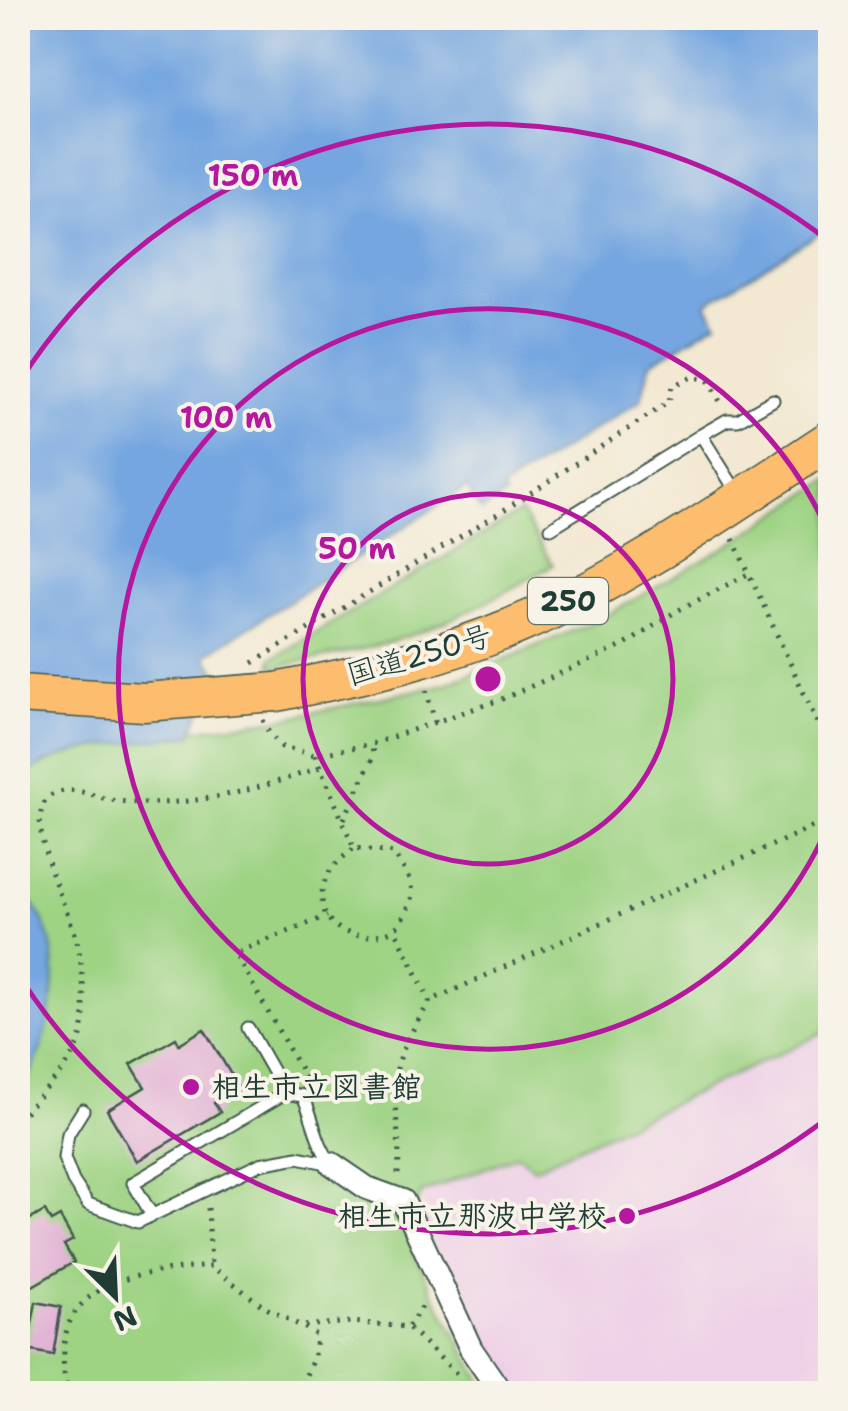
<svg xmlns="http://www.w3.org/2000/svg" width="848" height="1411" viewBox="0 0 848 1411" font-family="'Shantell Sans','Klee One',sans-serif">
<rect width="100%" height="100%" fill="#f7f3e8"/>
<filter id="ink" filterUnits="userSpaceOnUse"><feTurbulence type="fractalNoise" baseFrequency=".01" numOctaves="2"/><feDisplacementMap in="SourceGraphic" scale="20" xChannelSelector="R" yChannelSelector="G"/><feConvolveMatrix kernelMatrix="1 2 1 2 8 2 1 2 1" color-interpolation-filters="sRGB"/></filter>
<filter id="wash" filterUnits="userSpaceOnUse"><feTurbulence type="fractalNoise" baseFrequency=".0048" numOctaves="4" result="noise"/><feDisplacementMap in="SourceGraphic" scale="40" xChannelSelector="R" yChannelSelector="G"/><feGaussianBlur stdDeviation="2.25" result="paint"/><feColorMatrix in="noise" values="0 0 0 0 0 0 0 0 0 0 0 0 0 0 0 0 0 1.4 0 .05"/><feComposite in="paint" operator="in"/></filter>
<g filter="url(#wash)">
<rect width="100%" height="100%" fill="#f3e8d1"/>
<path fill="#eed0e7" d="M830,1030V1393H514L458,1308L427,1238L422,1193L518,1155L534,1167Z"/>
<path fill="#9ed384" stroke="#5e885c" stroke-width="2.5" d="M830,479V1030L534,1168L518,1155L422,1193L404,1229L433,1293L488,1393H18V1096L26,1082L42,917L18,883V781C57,744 138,743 190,735L192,730L282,719L445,684L599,620L724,548Z
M521,512L553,565C502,594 450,624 393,641C354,653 313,659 272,667L271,659Z"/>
<path fill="#75a6e0" stroke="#4a728a" stroke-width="2.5" d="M18,18H830V227L706,304L717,323L650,364L641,400L503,488L505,496L481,511L467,487L205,655L218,674L191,735C139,743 57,744 18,781Z
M18,883C24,894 34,904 40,915C69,968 48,1048 18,1096Z"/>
<g id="blocks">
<path fill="#e2b3d5" d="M204,1029L239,1088L214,1103L220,1112L137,1161L107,1110L145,1087L131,1064L176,1038L179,1044Z
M45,1211L51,1222L60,1217L73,1240L64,1245L74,1262L29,1288L18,1269V1226Z
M36,1302L61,1307L53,1355L27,1350Z"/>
</g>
</g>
<g filter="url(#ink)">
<use href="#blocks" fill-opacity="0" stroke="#3f574c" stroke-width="2.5"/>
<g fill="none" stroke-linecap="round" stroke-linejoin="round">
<defs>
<path id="service" d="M701,435L738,494
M551,528L701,435L727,420H738L773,400
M248,1028L285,1093
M83,1110L68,1134L64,1158L73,1181L88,1204L138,1222L260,1164L298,1157L332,1164
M152,1215L133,1183L285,1093L303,1096C314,1119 316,1144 332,1164"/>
<path id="minor" d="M332,1164L367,1188L403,1201L471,1349L502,1394"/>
<path id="trunk" d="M276,692C359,676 439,658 517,625C622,582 734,503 830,440"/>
</defs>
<use href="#service" stroke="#3f574c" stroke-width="15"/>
<use href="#minor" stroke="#3f574c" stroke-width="26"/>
<use href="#trunk" stroke="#3f574c" stroke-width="41"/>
<path stroke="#3f574c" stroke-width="5" stroke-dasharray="2.5 8" stroke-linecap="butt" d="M733,539L830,750
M253,663L512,505L669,402L672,386L692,377L708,380L722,405
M426,690L436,725
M263,720L269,733L282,747L315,755L372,744L502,699L625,645L675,612L750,573
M315,755L354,848L393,853C416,885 419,897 395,929L430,1001
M344,819L373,757L372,744
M353,849C340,860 327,869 323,887C314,931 362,946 395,929
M305,1078L235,953L327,916
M18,1121C38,1093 72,1070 81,1036C88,1013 82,960 76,937C68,909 18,814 52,795C73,784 91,796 111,800C181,811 255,791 320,767
M398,1174C401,1145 395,1117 395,1088C394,1057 415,1026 430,1001L830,819
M208,1208L211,1266
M408,1326L425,1303
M73,1394C62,1378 63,1368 64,1350C65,1276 156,1271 211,1266L264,1307L301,1326L351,1322L408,1327L461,1378
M298,1394L314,1356L316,1335L304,1327"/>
<use href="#service" stroke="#fff" stroke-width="11"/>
<use href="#minor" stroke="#fff" stroke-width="22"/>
<use href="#trunk" stroke="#fcbd6e" stroke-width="38"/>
<defs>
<path id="trunk-bridge" d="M18,694L144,702L276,692"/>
</defs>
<use href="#trunk-bridge" stroke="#3f574c" stroke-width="41" stroke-linecap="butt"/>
<use href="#trunk-bridge" stroke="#fcbd6e" stroke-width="38"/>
</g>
</g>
<g fill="none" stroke="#b5179e" stroke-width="5">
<circle cx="488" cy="679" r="185"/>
<path d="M830 821A370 370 0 1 1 830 537"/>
<path d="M830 1116A555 555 0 0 1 20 977M20 381A555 555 0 0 1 830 242"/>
</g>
<g fill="#b5179e" stroke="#f7f3e8" stroke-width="4">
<circle cx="191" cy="1087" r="10"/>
<circle cx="627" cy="1216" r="10"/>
</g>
<g text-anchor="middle" stroke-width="8" stroke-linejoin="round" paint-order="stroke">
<rect fill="#f7f3e8" stroke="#60746a" stroke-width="2.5" x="528" y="578" width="80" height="46" rx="8"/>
<g font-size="28" font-weight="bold" fill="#1f3d34">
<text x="568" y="611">250</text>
</g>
<g font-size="30" fill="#1f3d34" stroke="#f7f3e8">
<text transform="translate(419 655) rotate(-16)" y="10">国道250号</text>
</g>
<g font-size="30" font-weight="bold" fill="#1f3d34" stroke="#f7f3e8" text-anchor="start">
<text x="211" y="1097">相生市立図書館</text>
<text x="607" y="1226" text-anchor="end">相生市立那波中学校</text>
</g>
</g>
<circle cx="488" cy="679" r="15" fill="#b5179e" stroke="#f7f3e8" stroke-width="5"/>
<g font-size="30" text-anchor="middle" font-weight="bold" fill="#b5179e" stroke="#f7f3e8" stroke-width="8" stroke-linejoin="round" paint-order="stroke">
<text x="253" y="186">150 m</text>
<text x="226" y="428">100 m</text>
<text x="357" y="559">50 m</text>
</g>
<rect width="848" height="1411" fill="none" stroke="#f7f3e8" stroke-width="60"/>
<g transform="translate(115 1296) rotate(156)" stroke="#f7f3e8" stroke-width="8" paint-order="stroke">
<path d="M0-8L18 38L0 25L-18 38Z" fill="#1f3d34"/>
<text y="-15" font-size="28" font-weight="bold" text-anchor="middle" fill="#1f3d34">N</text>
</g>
</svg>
